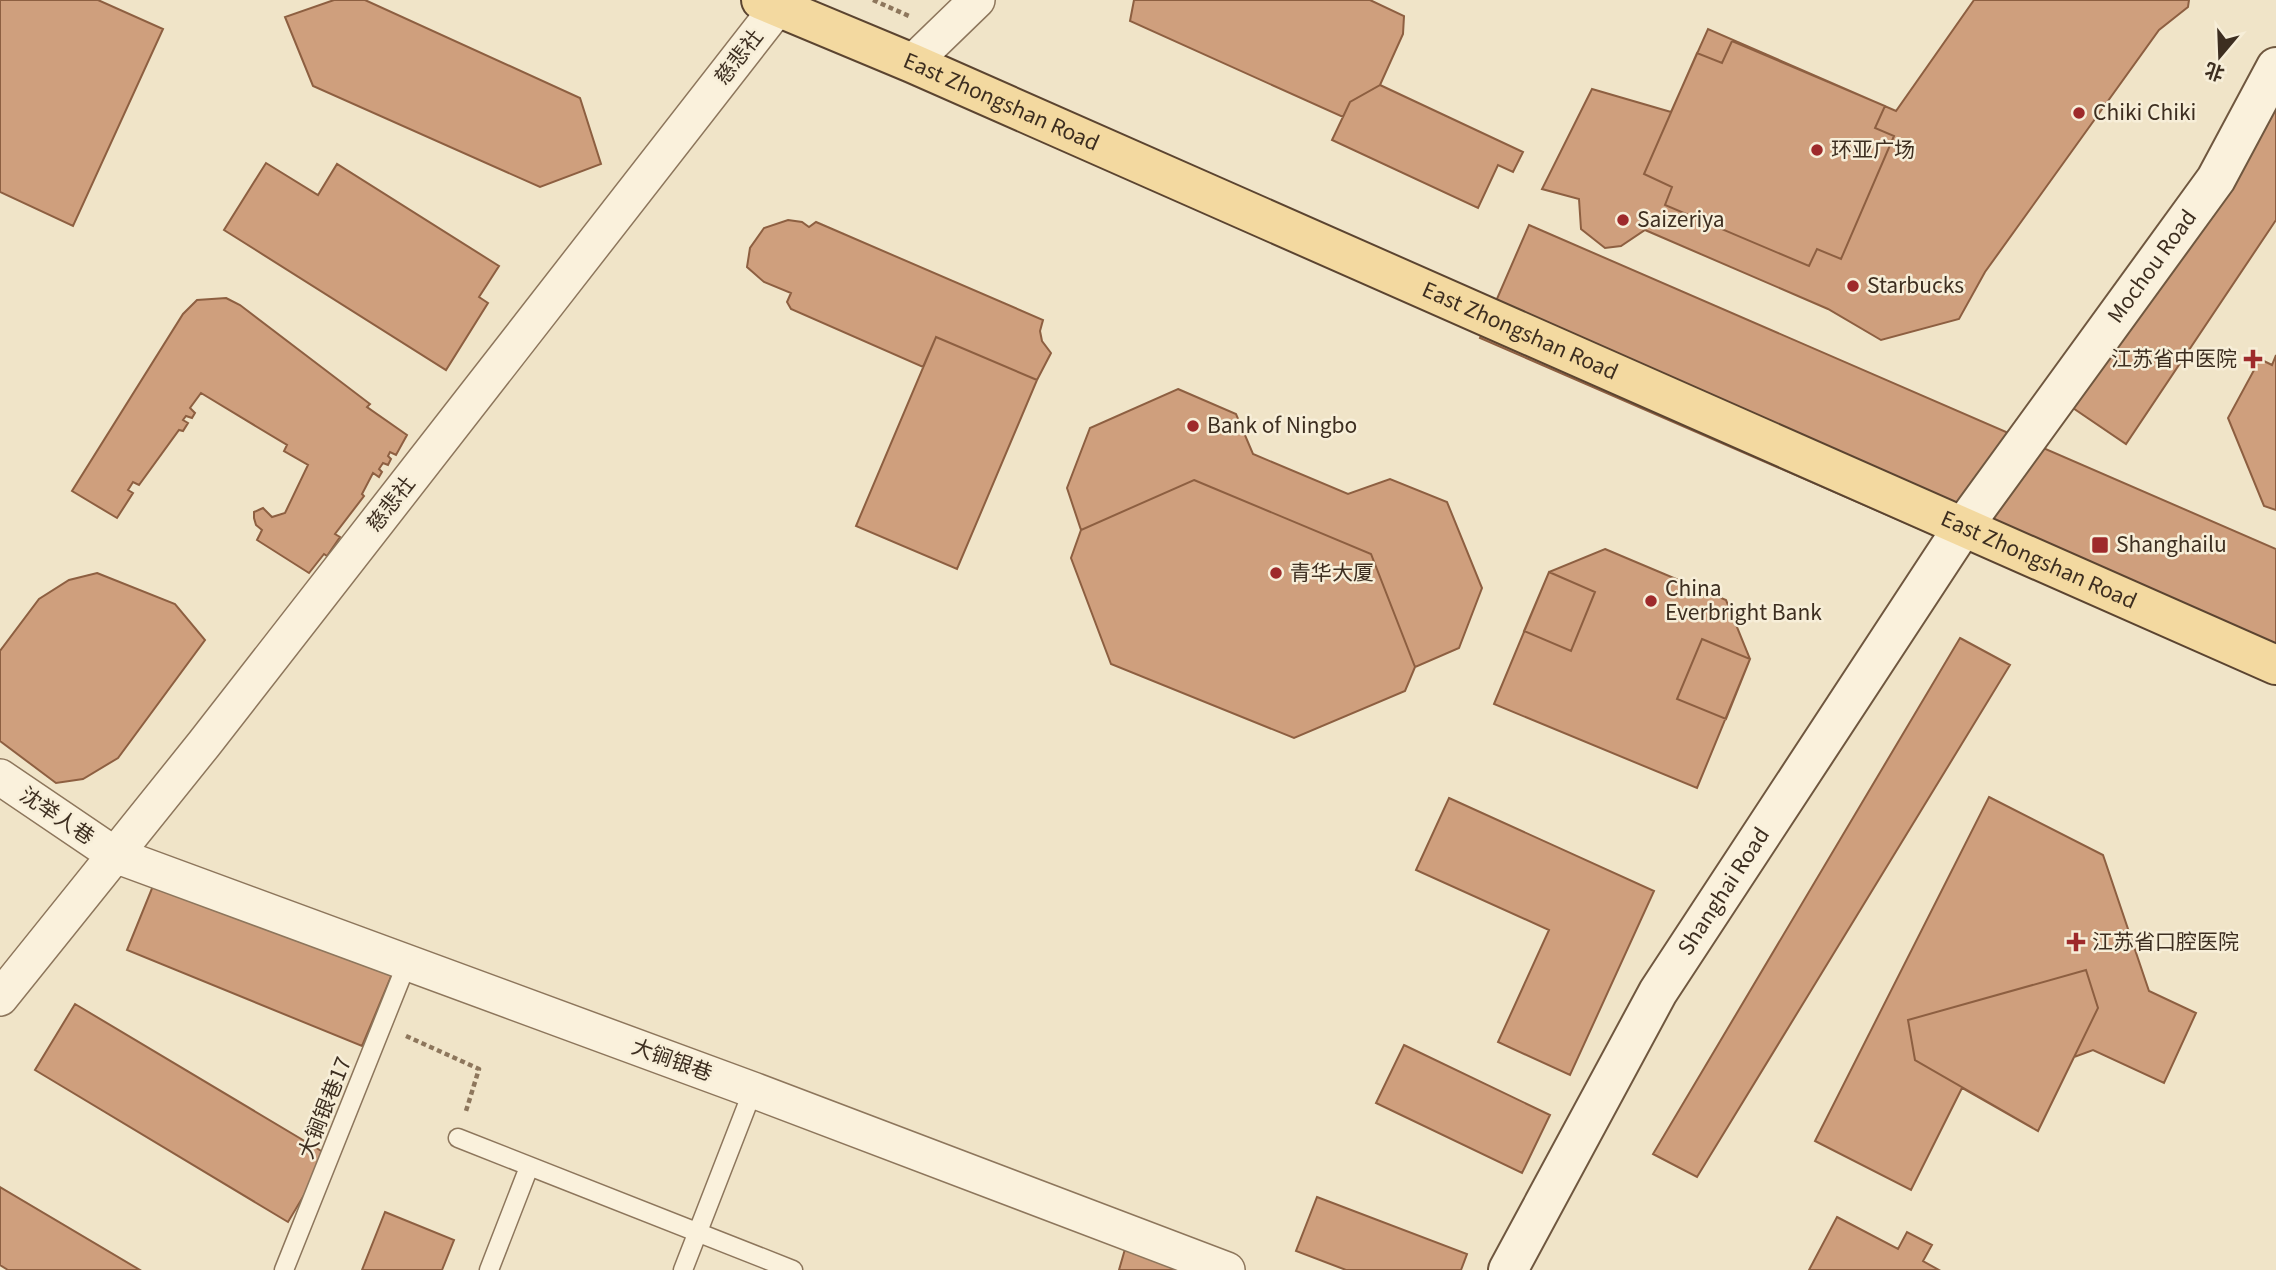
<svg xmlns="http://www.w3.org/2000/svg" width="2276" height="1270" viewBox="0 0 2276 1270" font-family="Georgia,'Noto Sans SC',serif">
<rect width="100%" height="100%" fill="#f0e4c8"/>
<path fill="#cf9f7d" stroke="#8d5f41" stroke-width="2" d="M0,0H98L163,29L73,226L0,192Z
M334,0H365L580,98L601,164L540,187L313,86L285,17Z
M1134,0H1370L1404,16L1403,34L1380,85L1350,102L1343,117L1130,21Z
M1974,0H2189L2188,7L2159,30L1985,272L1959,319L1881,340L1828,309L1645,230L1621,246L1605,248L1581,229L1579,199L1542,189L1592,89L1671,112L1708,29L1896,111Z
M1732,41L1885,106L1875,128L1894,136L1841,259L1817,249L1809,266L1665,205L1672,187L1644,174L1697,53L1722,63Z
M1380,85L1523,152L1513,172L1498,165L1478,208L1332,140L1350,102Z
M2276,103V220L2126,444L2070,406Z
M266,163L318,195L337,164L499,266L479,297L488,303L446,370L224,230Z
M788,220L802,222L809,227L816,222L1043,320L1040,331L1042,341L1051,353L1037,380L936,337L923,367L791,309L787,302L791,293L764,282L747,267L750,248L764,228Z
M1529,225L2276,549V684L1480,338Z
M226,298L240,305L370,404L367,407L407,435L396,455L390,452L388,456L391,459L388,465L383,463L379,469L382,472L379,477L373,473L362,494L364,496L335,534L340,537L327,556L324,554L309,573L257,540L262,530L256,525L254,518V512L263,508L272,517L285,513L308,465L284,451L287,445L201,393L190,408L195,413L192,418L186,416L183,420L188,423L183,431L179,430L139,485L133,482L128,490L133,493L117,518L72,491L183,314L197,300Z
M936,337L1037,380L957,569L856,526Z
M2276,355V510L2264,506L2228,418L2260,359L2272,365Z
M1178,389L1236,414L1253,454L1348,494L1390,479L1447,502L1482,588L1459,648L1415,667L1405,691L1294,738L1111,664L1071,558L1081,530L1067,488L1090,428Z
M1194,480L1371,554L1415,667L1405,691L1294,738L1111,664L1071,558L1081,530Z
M1605,549L1726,600L1750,659L1697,788L1494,704L1549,572Z
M1549,572L1595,592L1571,651L1524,631Z
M97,573L175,604L205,640L118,758L83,779L56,783L0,741V651L39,599L69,580Z
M1960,638L2010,665L1697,1177L1653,1154Z
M1702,639L1750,659L1726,719L1677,699Z
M1989,797L2103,855L2149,991L2196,1013L2164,1083L2093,1050L2074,1057L2038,1131L1962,1088L1911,1190L1815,1141Z
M1449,798L1654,891L1570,1075L1498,1042L1549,930L1416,870Z
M157,876L393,972L362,1046L127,950Z
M2086,970L2098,1008L2038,1131L1915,1060L1908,1020Z
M75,1004L328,1155L288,1222L35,1070Z
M1404,1045L1550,1115L1522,1173L1376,1103Z
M0,1187L140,1270H8L0,1265Z
M1317,1197L1467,1254L1461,1270H1346L1296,1251Z
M385,1212L454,1240L442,1270H362Z
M1837,1217L1898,1249L1907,1232L1932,1245L1923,1261L1939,1270H1809Z
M1125,1249L1181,1270H1119Z"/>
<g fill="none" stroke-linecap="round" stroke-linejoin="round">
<defs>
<path id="lane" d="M458,1138L793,1270
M284,1270L407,963
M489,1270L529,1167
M683,1270L753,1090"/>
<path id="street" d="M912,63L977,0
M0,777L115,855L753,1090L1227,1270
M0,998L204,744L778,7"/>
<g id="secondary">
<path id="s1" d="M1508,1270L1658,992L1963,527L2216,179L2276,67"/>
</g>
<g id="primary">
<path id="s2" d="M761,0L912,63L2276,665"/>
</g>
</defs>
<use href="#lane" stroke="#8d765c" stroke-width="21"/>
<use href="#street" stroke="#8d765c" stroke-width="38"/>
<use href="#secondary" stroke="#6f573f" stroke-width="42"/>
<use href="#primary" stroke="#5b4430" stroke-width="42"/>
<path stroke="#8d765c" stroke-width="4.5" stroke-dasharray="5 3.5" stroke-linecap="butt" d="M873,0L909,16
M406,1036L479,1069L466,1111"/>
<use href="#lane" stroke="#faf1dc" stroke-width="18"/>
<use href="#street" stroke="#faf1dc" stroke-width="35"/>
<use href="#secondary" stroke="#faf1dc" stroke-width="38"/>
<use href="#primary" stroke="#f3d9a0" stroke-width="38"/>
</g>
<g fill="#9e2a2b" stroke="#f7eed8" stroke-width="2.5">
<circle cx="2079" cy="113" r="7"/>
<circle cx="1817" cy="150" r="7"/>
<circle cx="1623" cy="220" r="7"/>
<circle cx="1853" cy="286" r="7"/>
<path d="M2249.5 348.5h7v7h7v7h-7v7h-7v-7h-7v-7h7z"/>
<circle cx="1193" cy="426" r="7"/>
<rect x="2091" y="536" width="18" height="18" rx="3.5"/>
<circle cx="1276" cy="573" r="7"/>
<circle cx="1651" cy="601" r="7"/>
<path d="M2072.5 931.5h7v7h7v7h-7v7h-7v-7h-7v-7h7z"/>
</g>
<g text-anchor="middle" stroke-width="5" stroke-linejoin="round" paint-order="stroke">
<g font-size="21" fill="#3d2e20" stroke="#f7eed8">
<text transform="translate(739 57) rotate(-52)" y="7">慈悲社</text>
<text dy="7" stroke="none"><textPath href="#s2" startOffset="261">East Zhongshan Road</textPath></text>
<text dy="7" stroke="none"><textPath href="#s1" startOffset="1194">Mochou Road</textPath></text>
<text dy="7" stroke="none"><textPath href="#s2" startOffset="828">East Zhongshan Road</textPath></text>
<text transform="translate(391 504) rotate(-52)" y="7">慈悲社</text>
<text dy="7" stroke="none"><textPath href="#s2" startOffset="1395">East Zhongshan Road</textPath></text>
<text transform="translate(57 816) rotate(34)" y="7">沈举人巷</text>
<text dy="7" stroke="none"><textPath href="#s1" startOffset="436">Shanghai Road</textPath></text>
<text transform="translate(672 1060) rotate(20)" y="7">大锏银巷</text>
<text transform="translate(325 1108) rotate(-68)" y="7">大锏银巷17</text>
</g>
<g font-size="21" fill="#3d2e20" stroke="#f7eed8" text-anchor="start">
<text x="2093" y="120">Chiki Chiki</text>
<text x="1831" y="157">环亚广场</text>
<text x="1637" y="227">Saizeriya</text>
<text x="1867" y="293">Starbucks</text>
<text x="2237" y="366" text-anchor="end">江苏省中医院</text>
<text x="1207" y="433">Bank of Ningbo</text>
<text x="2116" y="552">Shanghailu</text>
<text x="1290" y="580">青华大厦</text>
<text x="1665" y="596">China<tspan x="1665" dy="24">Everbright Bank</tspan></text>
<text x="2092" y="949">江苏省口腔医院</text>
</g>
</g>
<g transform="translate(2220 56) rotate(199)" stroke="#f7eed8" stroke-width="5" paint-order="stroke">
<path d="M0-5L12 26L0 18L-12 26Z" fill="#3d2e20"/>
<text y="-10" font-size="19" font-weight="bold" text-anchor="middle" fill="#3d2e20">北</text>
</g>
</svg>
